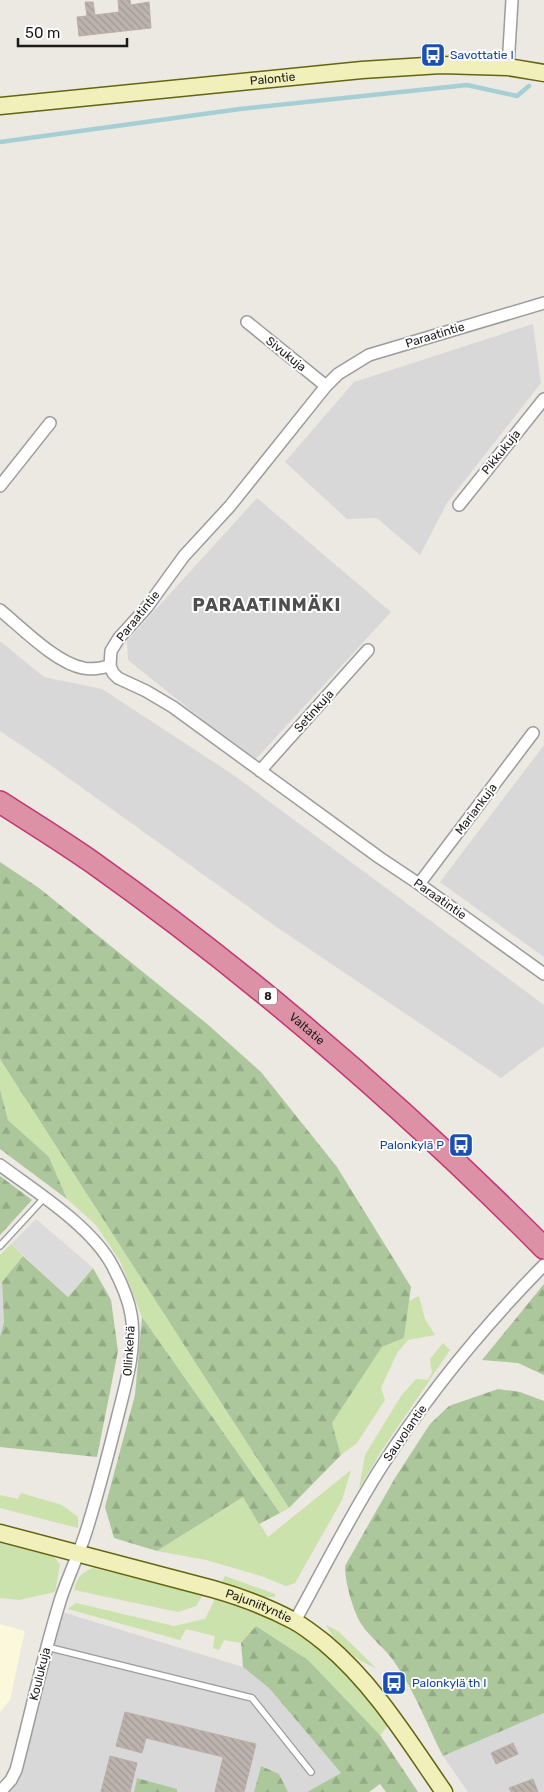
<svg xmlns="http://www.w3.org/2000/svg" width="544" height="1792" viewBox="0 0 544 1792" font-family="Rubik,sans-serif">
<defs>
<pattern id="forest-firs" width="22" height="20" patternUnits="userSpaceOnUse" patternTransform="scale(1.25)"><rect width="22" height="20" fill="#acc79b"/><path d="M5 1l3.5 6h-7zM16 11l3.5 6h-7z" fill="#93aa85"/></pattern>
<pattern id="building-back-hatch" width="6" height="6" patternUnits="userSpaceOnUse" patternTransform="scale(1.25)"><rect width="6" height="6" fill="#bcb3af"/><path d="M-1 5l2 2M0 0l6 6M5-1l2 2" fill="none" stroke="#a19996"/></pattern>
</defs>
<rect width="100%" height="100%" fill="#ece8e2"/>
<path fill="#d9d8d9" d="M533,324L541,383L447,503L420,555L377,518L347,519L285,462L354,382Z
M257,498L391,612L254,761L128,660L127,641Z
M0,641L44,677L102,689L232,774L544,1005V1046L501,1078L278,928L39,757L0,731Z
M544,745V957L440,882Z
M0,1282H2L4,1322L0,1337Z
M62,1612L243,1667L269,1688L341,1773L307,1792H288L279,1774L261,1766L254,1792H177V1790L137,1778L134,1792H0V1782L22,1773Z
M544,1713V1792H468L443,1756Z"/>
<path fill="#fbf8dc" d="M0,1624L25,1631L10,1700L0,1712Z"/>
<path fill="#cbe2ac" d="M0,1059L289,1508L280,1513L142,1317L120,1261L96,1225L67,1199L49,1157L8,1120L0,1089Z
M11,1244L23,1256L2,1282H0V1255Z
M419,1296L425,1319L435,1335L408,1340L397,1353L381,1388L385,1400L357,1443L341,1455L332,1423L382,1347L404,1338L409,1301Z
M443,1343L450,1350L382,1450L359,1489L365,1455L401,1396L416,1379L428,1380L432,1372L430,1359Z
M351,1470L342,1500L295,1583L286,1586L261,1576L206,1560L157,1551L243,1497L268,1537Z
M21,1493L62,1505L78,1517V1528L0,1508V1495L18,1499Z
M0,1542L53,1556L60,1564L55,1592L19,1600L0,1598Z
M93,1568L203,1595L196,1606L178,1612L74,1590C77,1577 81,1573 93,1568Z
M225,1576L275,1594V1597H264L222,1582Z
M215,1599L272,1619L316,1645L355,1682L388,1726L380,1735L308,1660L256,1626L241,1643L224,1640L219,1650L213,1648L215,1636L186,1629L180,1640L68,1609L76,1603L174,1626L205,1619Z
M326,1625L338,1631L376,1668C356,1660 336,1645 326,1625Z"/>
<path fill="url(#forest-firs)" d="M0,862L39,888L206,1023L261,1072L337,1167L411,1287L404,1338L382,1347L332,1423L341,1455L289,1508L0,1059Z
M0,1089L8,1120L49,1157L67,1199L0,1149Z
M0,1176L32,1200L0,1235Z
M23,1256L68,1297L93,1268L111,1300L118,1351L97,1457L0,1447V1337L4,1322L2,1282Z
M544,1284V1375L518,1363L482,1360Z
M142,1317L280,1513L259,1524L243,1497L157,1551L114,1538L105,1507L135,1395Z
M498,1389L520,1392L544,1401V1713L443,1756C427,1725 414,1689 393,1660C384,1648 371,1638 362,1625C353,1612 345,1582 345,1566L395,1478L430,1424L449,1406Z
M256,1626L308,1660L380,1735L418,1792H386L380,1784L369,1792H307L341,1773L269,1688L243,1667L241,1643Z
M261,1766L279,1774L288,1792H254Z
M137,1778L177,1789V1792H134Z"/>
<path fill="#dbdbdb" d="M36,1219L93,1268L68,1297L11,1244Z"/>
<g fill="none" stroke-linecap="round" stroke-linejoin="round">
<path stroke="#a6cfd5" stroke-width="4.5" d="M0,142L240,109L467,85L517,96L529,86"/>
</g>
<path fill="url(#building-back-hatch)" stroke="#bcaea6" d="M118,0H130L131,5L149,2L151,28L79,36L77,17L87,16L85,2H93L95,15L119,12Z
M125,1712L256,1744L244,1792H215L223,1757L146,1738L142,1753L116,1746Z
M513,1743L518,1754L496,1764L491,1753Z
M110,1756L137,1763L130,1792H101Z
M533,1779L538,1792H511L509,1788Z"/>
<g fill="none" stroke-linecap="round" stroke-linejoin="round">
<defs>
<path id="lane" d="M0,1246L45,1197
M47,1647L252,1698L311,1772"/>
<path id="street" d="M508,67L512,0
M544,303L369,355L338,374L326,386L230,506L184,556L147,607L119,638L111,651L110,666L113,673L118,678L146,691L173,707L380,858L419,884L544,974
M247,322L326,386
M0,486L50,423
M459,505L544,399
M0,610C22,628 56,663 83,668C92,670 101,668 110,666
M260,771L368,650
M419,884L533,733
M0,1165C35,1191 91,1226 112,1265C120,1280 128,1297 131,1314C137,1347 126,1383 118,1415C108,1455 98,1495 85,1535C78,1556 68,1577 61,1598C43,1655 31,1713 16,1770L11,1780L0,1792
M295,1621C323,1570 349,1518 380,1469C427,1395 483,1327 544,1265"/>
<g id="secondary">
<path id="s1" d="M0,106L362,70L441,65L508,67L544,73"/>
<path id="s2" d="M0,1533L213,1589C241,1597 268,1607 294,1621C305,1627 315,1635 325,1643C374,1684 408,1740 444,1792"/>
</g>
<g id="highway">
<path id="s3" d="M0,802C31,822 62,841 92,862C254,977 404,1107 544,1248"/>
</g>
</defs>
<use href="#lane" stroke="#9c9c9c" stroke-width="8"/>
<use href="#street" stroke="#9c9c9c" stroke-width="14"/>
<use href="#secondary" stroke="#64650f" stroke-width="19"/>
<use href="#highway" stroke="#c43573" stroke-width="24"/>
<use href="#lane" stroke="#fff" stroke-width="5.5"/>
<use href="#street" stroke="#fff" stroke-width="11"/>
<use href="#secondary" stroke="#f2f0ba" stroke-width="16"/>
<use href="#highway" stroke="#dc91a6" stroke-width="21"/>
</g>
<defs>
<symbol id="bus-square" viewBox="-11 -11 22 22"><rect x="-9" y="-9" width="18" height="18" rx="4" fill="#1a4fb4" stroke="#fff"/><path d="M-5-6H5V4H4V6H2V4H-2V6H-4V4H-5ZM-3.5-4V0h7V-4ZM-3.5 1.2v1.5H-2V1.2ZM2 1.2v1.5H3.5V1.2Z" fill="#fff"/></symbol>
</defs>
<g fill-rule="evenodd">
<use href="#bus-square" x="419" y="41" width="28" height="28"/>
<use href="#bus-square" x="447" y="1131" width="28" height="28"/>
<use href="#bus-square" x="380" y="1669" width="28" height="28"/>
</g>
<g text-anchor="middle" stroke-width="4" stroke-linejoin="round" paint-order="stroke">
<rect fill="#fff" stroke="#5f5f5f" stroke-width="1" x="259" y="987.5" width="18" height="17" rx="4"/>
<g font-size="11" font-weight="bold" fill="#1b1b1b">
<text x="268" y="1000">8</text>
</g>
<g font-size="12" fill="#164399" stroke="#fff" text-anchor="start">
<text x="450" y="59">Savottatie I</text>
<text x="444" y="1149" text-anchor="end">Palonkylä P</text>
<text x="412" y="1687">Palonkylä th I</text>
</g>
<g font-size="12" fill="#1b1b1b" stroke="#fff">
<text dy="4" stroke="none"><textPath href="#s1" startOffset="274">Palontie</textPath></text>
<text transform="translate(435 335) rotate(-17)" y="4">Paraatintie</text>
<text transform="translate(286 354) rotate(39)" y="4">Sivukuja</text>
<text transform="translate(501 452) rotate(-51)" y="4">Pikkukuja</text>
<text transform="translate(138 616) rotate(-51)" y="4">Paraatintie</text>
<text transform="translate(314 711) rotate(-48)" y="4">Setinkuja</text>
<text transform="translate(476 809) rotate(-53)" y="4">Mariankuja</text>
<text transform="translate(440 899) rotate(35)" y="4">Paraatintie</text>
<text dy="4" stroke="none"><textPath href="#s3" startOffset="382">Valtatie</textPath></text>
<text transform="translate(129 1351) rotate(-86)" y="4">Ollinkehä</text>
<text transform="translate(405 1433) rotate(-55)" y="4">Sauvolantie</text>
<text dy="4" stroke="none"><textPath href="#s2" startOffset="269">Pajuniityntie</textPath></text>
<text transform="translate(40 1674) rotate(-76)" y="4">Koulukuja</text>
</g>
<g font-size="18" font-weight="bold" letter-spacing="1" fill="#4e4e4e" stroke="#fff">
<text x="267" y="611">PARAATINMÄKI</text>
</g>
</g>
<path d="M18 38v8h109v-8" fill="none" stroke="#1b1b1b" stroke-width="2.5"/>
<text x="25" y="38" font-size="15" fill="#1b1b1b" stroke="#ffffff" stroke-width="4" paint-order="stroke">50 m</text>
</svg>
